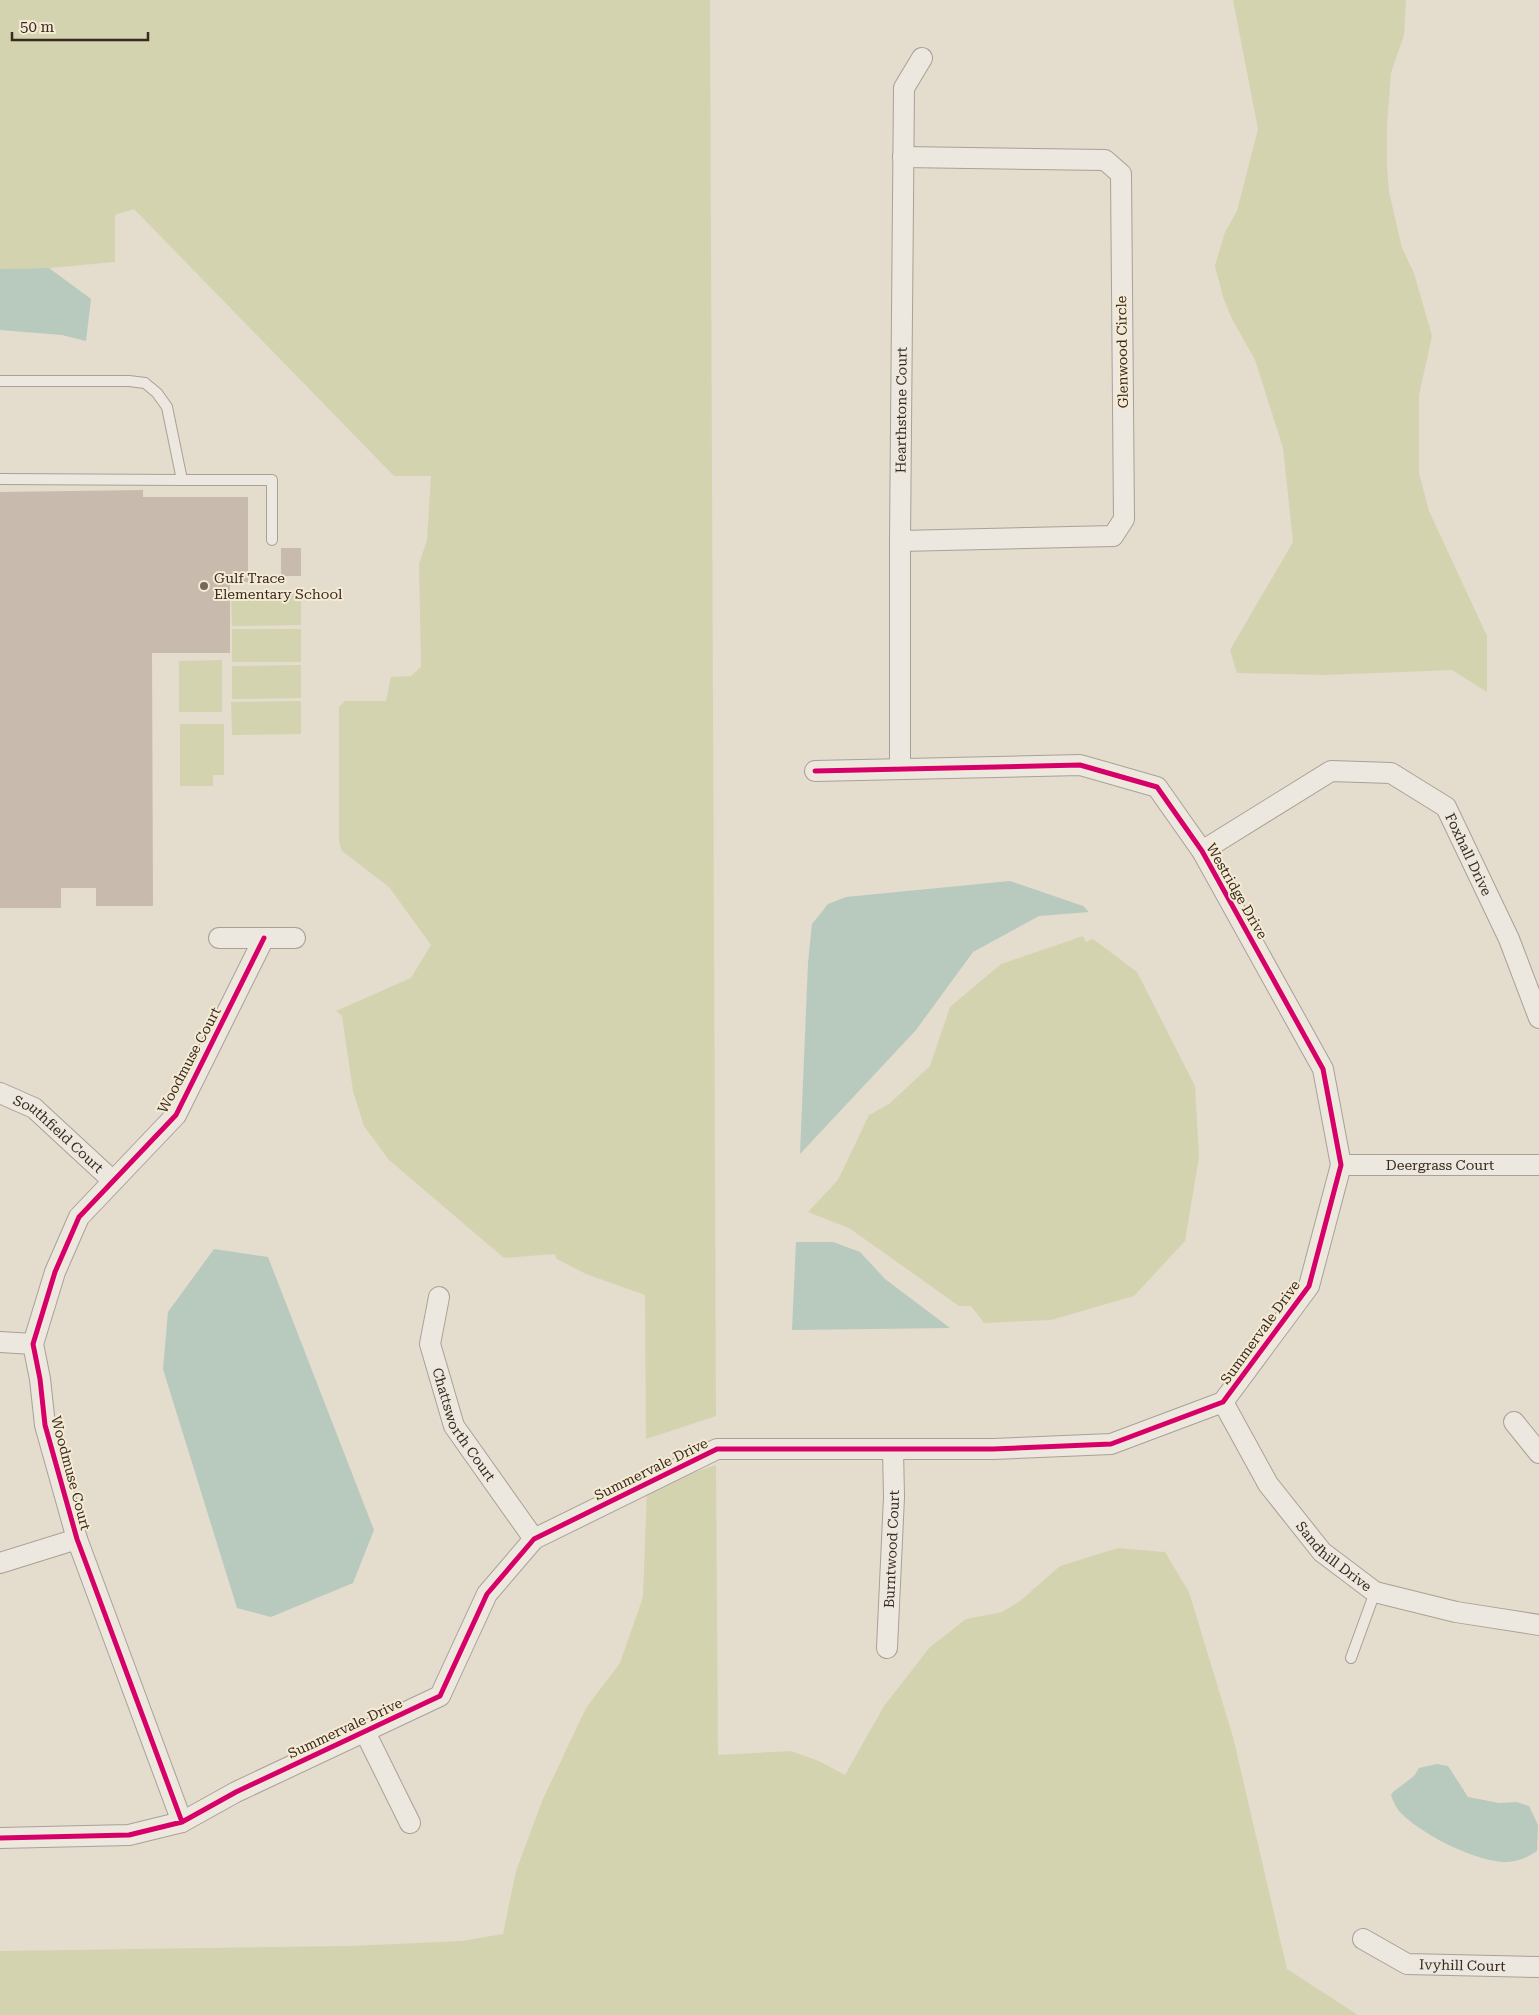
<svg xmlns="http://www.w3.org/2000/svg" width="1539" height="2015" viewBox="0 0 1539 2015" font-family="'Roboto Serif',serif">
<rect width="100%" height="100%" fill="#e4dccd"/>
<path fill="#d4d3b0" d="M0,0H710L716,1416L646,1439L645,1295L586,1274L557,1259L555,1254L504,1258L389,1160L364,1126L353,1091L342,1016L336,1011L411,978L431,945L389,887L342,851L339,842V707L345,701H386L391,677L411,676L421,667L419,564L427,540L431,476H394L134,209L115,215V262L49,268L0,269Z
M1233,0H1406L1404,35L1391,73L1387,126V167L1389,192L1402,248L1414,273L1432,336L1419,395V473L1429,511L1487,636V692L1452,670L1326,675L1237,673L1230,650L1293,542L1283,448L1255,360L1232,319L1223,297L1215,266L1225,232L1237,211L1258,129Z
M301,592V625L232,626L231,593Z
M232,629H301V662H232Z
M222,660V712H179V661Z
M301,665V698L232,699V666Z
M301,701V734L232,735L231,702Z
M180,724H224V775H213V786H180Z
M1083,936L1086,942L1093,939L1137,972L1195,1086L1199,1157L1185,1241L1134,1296L1051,1320L984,1323L971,1306H959L849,1228L808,1212L838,1180L869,1115L889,1104L930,1066L950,1007L1001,964Z
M716,1465L718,1755L791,1751L819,1761L845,1775L884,1706L930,1647L966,1619L1002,1612L1020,1601L1060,1566L1118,1548L1165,1552L1189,1592L1233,1737L1287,1969L1358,2015H0V1951L348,1946L462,1941L503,1934L516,1871L543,1799L586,1708L620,1663L643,1597L647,1488Z"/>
<path fill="#b8c9be" d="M49,268L91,299L86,341L62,335L0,330V269Z
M1010,881L1083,906L1089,912L1039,916L973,952L916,1030L800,1154L808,963L812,924L828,904L846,897Z
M796,1242H833L860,1252L885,1279L950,1328L792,1330Z
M214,1249L268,1257L374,1530L353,1583L271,1617L237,1608L163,1369L168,1312Z
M1437,1764L1448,1766L1468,1797L1499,1803L1517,1802L1529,1806L1538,1825L1537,1851C1528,1857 1520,1861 1508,1862C1478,1863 1425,1836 1403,1815C1397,1810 1394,1803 1391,1795L1393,1792L1414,1776L1419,1768Z"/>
<path fill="#c8bbae" d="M143,490V497H248V582L230,583V653H152L153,906H96V888H61V908H0V492Z
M281,548H301V576H281Z"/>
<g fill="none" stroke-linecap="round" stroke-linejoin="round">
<defs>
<path id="service" d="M0,381H129L145,383L157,393L167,407L182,480L0,479
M182,480H272V540
M1351,1658L1375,1592"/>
<g id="minor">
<path d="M900,541L1113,536L1124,519L1121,174L1105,160L903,157"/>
<path id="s1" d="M900,768V541L904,88L922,58"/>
<path id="s2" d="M1202,851L1331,771L1391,773L1446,807L1509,939L1539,1018"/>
<path d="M219,938H295"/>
<path id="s3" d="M0,1093L34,1108L113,1181"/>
<path id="s4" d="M1341,1165H1539"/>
<path id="s5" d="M439,1297L430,1344L454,1426L534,1539"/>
<path d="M0,1342L33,1344"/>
<path id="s6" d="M1223,1402L1268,1484L1322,1552L1375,1592L1456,1612L1539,1625"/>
<path d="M1514,1422L1539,1453"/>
<path d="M0,1563L77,1539"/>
<path id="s7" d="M887,1648L894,1497L893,1449"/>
<path d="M365,1732L410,1823"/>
<path d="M182,1822L77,1539L45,1425L40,1379L33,1344L55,1272L79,1217L176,1115L264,938"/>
<path d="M0,1838L129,1835L182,1822L236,1792L440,1696L487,1594L534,1539L717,1449H993L1111,1444L1223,1402L1309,1286L1341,1165L1323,1069L1202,851L1157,787L1080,765L815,771"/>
<path id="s8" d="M1363,1939L1407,1964L1539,1967"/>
</g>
</defs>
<use href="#service" stroke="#a9a196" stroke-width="12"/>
<use href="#minor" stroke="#a9a196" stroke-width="22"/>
<use href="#service" stroke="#ece7df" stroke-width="10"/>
<use href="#minor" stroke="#ece7df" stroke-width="20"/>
<defs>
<path id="cycleway" d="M182,1822L77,1539L45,1425L40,1379L33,1344L55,1272L79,1217L176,1115L264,938
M0,1838L129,1835L182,1822L236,1792L440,1696L487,1594L534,1539L717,1449H993L1111,1444L1223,1402L1309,1286L1341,1165L1323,1069L1202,851L1157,787L1080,765L815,771"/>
</defs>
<use href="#cycleway" stroke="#f5ead3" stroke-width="8"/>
<use href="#cycleway" stroke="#d6006c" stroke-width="5"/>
</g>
<circle fill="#74685b" stroke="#f5ead3" stroke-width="2" cx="204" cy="586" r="5"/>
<g text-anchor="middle" stroke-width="4" stroke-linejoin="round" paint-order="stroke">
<g font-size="14" fill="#382a1e" stroke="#f5ead3">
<text transform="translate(1122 352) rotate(-91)" y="5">Glenwood Circle</text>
<text dy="5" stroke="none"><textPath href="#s1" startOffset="358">Hearthstone Court</textPath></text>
<text dy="5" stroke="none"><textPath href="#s2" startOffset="329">Foxhall Drive</textPath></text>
<text transform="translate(1237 891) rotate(60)" y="5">Westridge Drive</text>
<text transform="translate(189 1060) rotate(-62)" y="5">Woodmuse Court</text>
<text dy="5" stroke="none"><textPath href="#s3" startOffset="72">Southfield Court</textPath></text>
<text dy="5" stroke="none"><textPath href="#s4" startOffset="99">Deergrass Court</textPath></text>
<text transform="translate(1260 1332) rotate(-54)" y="5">Summervale Drive</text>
<text dy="5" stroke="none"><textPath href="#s5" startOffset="136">Chattsworth Court</textPath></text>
<text transform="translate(651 1469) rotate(-26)" y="5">Summervale Drive</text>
<text transform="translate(71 1473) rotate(75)" y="5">Woodmuse Court</text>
<text dy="5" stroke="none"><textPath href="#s7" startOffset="99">Burntwood Court</textPath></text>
<text dy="5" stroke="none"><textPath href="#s6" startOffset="192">Sandhill Drive</textPath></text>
<text transform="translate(345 1728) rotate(-25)" y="5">Summervale Drive</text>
<text dy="5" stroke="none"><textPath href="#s8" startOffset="106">Ivyhill Court</textPath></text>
</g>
<g font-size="14" fill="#382a1e" stroke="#f5ead3" text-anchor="start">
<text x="214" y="583">Gulf Trace<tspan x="214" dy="16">Elementary School</tspan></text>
</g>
</g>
<path d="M12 32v8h136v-8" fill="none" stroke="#382a1e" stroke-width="2.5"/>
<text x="20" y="32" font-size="15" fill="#382a1e" stroke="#f5ead3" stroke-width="4" paint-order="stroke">50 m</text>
</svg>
